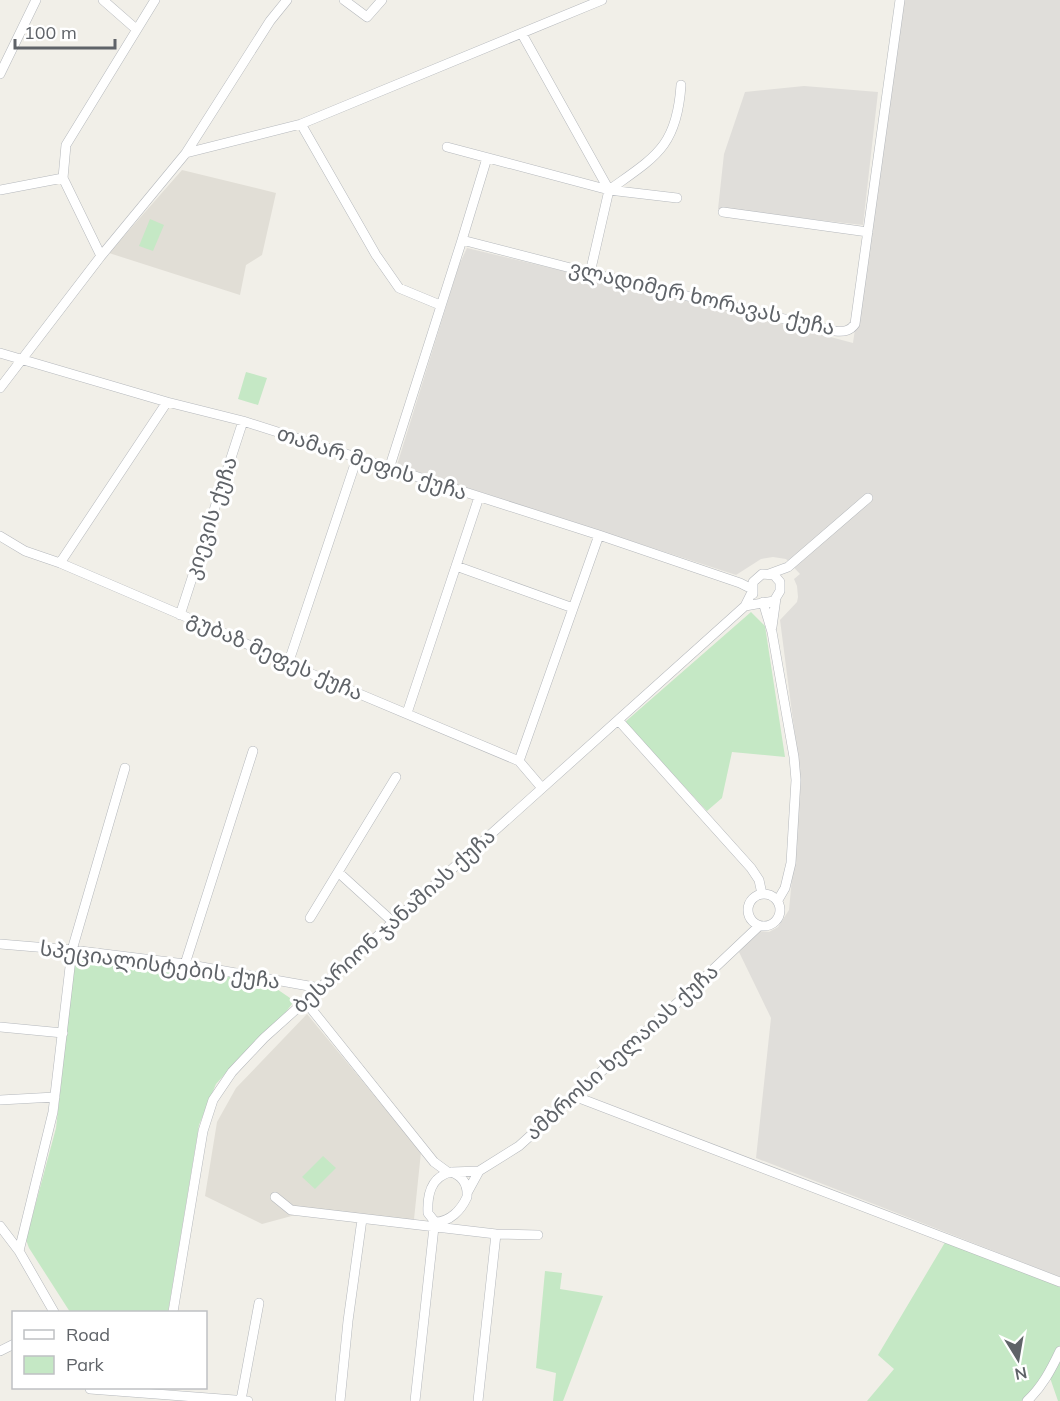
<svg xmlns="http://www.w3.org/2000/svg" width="1060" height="1401" viewBox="0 0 1060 1401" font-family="Mulish,'Noto Sans Georgian',sans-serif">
<rect width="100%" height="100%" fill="#f1efe8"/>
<path fill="#e0deda" d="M903,0H1060V1277L756,1158L771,1018L739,952L759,931L769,932L778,927L789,910L801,782L780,620L797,602L798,597L797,586L794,579L800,574L786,559L773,557L761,559L736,575L397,465L459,265L467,248L763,319L853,343Z
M804,86L878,92L863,225L718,209L724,154L745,92Z"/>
<path fill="#e1ded6" d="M182,170L276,193L262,255L246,265L240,295L109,253Z
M307,1014L421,1152L413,1229L299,1214L262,1224L205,1196L217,1122L236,1088Z"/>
<path fill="#c5e8c5" d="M150,219L164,225L153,251L139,246Z
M246,372L267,378L258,405L238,399Z
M751,612L765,626L785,757L732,752L722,798L707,811L625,722Z
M78,955L242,977L271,985L290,998L292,1004L282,1017L242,1055L216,1084L199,1125L168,1312H70L29,1248L26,1240L56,1128L75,958Z
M323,1156L336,1168L315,1189L302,1177Z
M947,1239L1060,1282V1401H1058L1049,1375L1027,1401H867L894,1369L878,1355Z
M545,1271L562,1273L560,1289L603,1296L563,1401H553L556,1373L536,1368Z"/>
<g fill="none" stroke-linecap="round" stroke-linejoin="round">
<defs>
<path id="minor" d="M103,0L136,29
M344,0L367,17L382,0
M522,34L609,190
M0,74L36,0
M301,124L376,255L399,288L440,305
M447,147L609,190L677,198
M186,153L270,21L287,0
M0,190L63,178
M609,190C655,157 677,147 681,85
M723,212L868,232
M462,240L487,158
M101,256L63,178L66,145L155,0
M590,273L609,190
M0,353L167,402L243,421L599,535L740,583L752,589
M0,388L101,256L186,153L301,124L602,0
M389,469L462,240L590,273L835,331C844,332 850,331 855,324L900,0
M0,536L25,551L60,563L226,634L288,664L519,761L542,788
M60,563L167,402
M456,566L573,608
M769,574L788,567L868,498
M763,602L772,632L794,757L796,780L791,863L785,888L778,900
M745,606L774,601L780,591V582L774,575L762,574L753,582V594
M180,615L243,421
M772,627L776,598
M288,664L357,458
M407,713L479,497
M619,721L751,868L759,880L762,894
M519,761L599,535
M338,872L394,923
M748 910a16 16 0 1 1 32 0a16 16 0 1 1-32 0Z
M310,918L396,777
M0,944L72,950L185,964L320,988
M185,964L253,751
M305,1001L434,1162L449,1173
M0,1027L63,1033
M574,1096L1060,1282
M0,1100L55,1097
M451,1172C463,1176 468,1185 467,1197C461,1210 450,1222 435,1222L428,1213C427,1194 431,1177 451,1172Z
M452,1172L479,1171
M467,1193L479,1171L519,1146L687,994L759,926
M275,1197L291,1210L496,1234L538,1235
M0,1226L19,1251L54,1312
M19,1251L53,1112L72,950L125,768
M173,1312L203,1131L213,1100L232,1072L264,1038L745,606L752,592
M0,1351L14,1344
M90,1389L248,1401
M241,1400L259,1303
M340,1401L348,1321L362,1219
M415,1401L434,1227
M478,1401L496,1234
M1027,1401C1042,1387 1051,1370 1060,1351"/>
</defs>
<use href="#minor" stroke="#b5b8bc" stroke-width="10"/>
<use href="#minor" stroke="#fff" stroke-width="9"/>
</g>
<g text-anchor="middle" stroke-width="6" stroke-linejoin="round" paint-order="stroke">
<g font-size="21" fill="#5f6368" stroke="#fff">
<text transform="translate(702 298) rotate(13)" y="7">ვლადიმერ ხორავას ქუჩა</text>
<text transform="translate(372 463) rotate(18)" y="7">თამარ მეფის ქუჩა</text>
<text transform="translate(211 518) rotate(-72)" y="7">კიევის ქუჩა</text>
<text transform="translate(275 656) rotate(24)" y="7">გუბაზ მეფეს ქუჩა</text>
<text transform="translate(394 921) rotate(-42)" y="7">ბესარიონ ჯანაშიას ქუჩა</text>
<text transform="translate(160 965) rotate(8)" y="7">სპეციალისტების ქუჩა</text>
<text transform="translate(622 1052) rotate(-42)" y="7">ამბროსი ხელაიას ქუჩა</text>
</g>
</g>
<rect x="12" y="1311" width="195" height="78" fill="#ffffff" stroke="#bfc1c3" stroke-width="1.5"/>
<rect x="24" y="1330" width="30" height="9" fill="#ffffff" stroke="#bfc1c3" stroke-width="1.5"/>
<text x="66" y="1341" font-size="18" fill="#5f6368">Road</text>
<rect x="24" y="1356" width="30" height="18" fill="#c5e8c5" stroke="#bfc1c3" stroke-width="1.5"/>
<text x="66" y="1371" font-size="18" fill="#5f6368">Park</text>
<g transform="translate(1018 1359) rotate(169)" stroke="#ffffff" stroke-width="4.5" paint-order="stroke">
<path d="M0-4.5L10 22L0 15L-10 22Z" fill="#5f6368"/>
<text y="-9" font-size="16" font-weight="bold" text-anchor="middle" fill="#5f6368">N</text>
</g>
<path d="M15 39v9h100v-9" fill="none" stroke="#5f6368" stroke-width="3"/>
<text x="24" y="39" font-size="18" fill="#5f6368" stroke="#ffffff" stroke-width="4.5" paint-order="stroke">100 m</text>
</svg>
